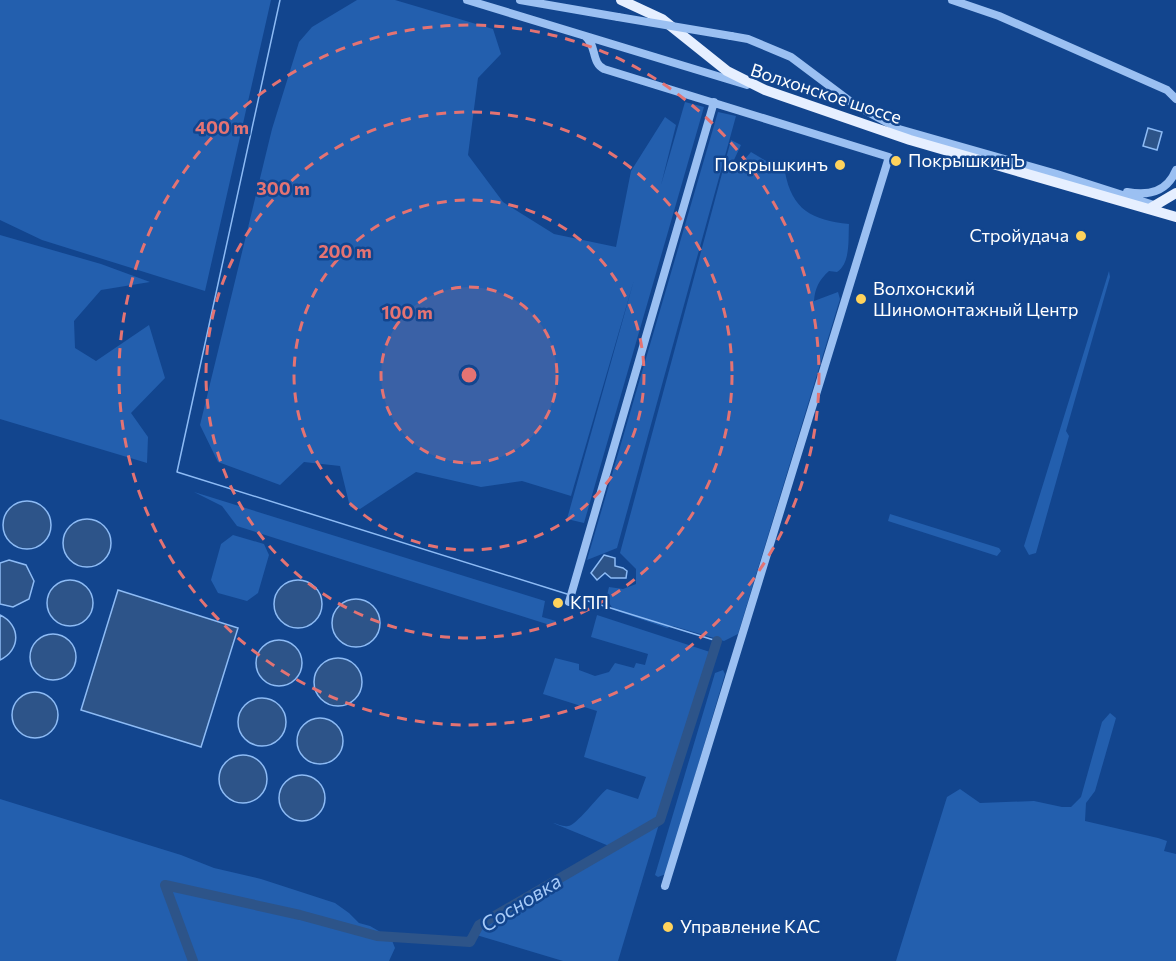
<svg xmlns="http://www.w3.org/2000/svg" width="1176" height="961" viewBox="0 0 1176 961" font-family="Commissioner,sans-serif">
<rect width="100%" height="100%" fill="#12458e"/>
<path fill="#235fae" d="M0,0H271L205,291L42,240L0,220Z
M357,0H395L493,29L501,54L478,78L468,155L503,202L554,234L616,247L631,171L665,117L676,125L661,185L685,102L704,107L584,523L567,519L634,280L571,496L522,481L481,487L416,472L360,509L350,507L340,466L304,462L280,485L218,462L200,425L272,129L299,42L312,27Z
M718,112L736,116L617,548L587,560Z
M731,140L741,145L733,162L738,167L751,152L785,172C792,210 812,220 849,224C848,238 851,263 837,272L829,271C819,280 815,288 814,301L838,292L840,299L738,634L724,641L673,626L667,628L614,610L606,599L609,587L623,589L636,584V569L620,553Z
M0,235L101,264L150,282L101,290L74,321L75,348L96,361L149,325L165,378L131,413L148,437L147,463L0,419Z
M1109,271L1110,277L1066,431L1069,436L1036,553L1029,555L1024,546Z
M194,492L545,601L542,617L556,621L553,626L237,526L222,506Z
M890,514L999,548L1001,551L997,556L888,521Z
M233,535L264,544L269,555L258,593L247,601L218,593L211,580L221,544Z
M597,615L710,652L659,816L609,846L553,823C558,824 563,827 568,826C576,826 598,796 607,789L638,799L646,777L584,757L597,711L543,694L555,658L579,664V670L595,676L609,672L615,663L634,668L636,663L645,665L648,654L591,637Z
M723,670L725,674L666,874L658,877L655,875L715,673Z
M1110,713L1116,718L1095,791L1086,803L1085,821L1158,838L1167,841L1164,851L1176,854V961H896L947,797L960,789L980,803L1034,801L1062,807H1071L1081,797L1102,722Z
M0,799L181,855L214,868L261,879L335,903L349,913L359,923L370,926L391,938L395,948L389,961H0Z
M659,824L618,961H563L473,934Z"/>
<path fill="#2d5489" stroke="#8dbbf5" stroke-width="1.5" d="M1148,128L1162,132L1157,150L1143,146Z
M3 525a24 24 0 1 1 48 0a24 24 0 1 1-48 0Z
M63 543a24 24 0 1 1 48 0a24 24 0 1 1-48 0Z
M604,555L615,558V566L623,568L627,571L626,578H611L605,573L597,580L591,573Z
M9,560L26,565L34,581L29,599L13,607L0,604V563Z
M47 603a23 23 0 1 1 46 0a23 23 0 1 1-46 0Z
M274 604a24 24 0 1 1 48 0a24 24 0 1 1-48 0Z
M118,590L238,628L201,747L81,710Z
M332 623a24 24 0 1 1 48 0a24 24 0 1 1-48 0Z
M0,615C21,625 21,650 0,660Z
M30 657a23 23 0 1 1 46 0a23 23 0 1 1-46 0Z
M256 663a23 23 0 1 1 46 0a23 23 0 1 1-46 0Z
M314 682a24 24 0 1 1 48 0a24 24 0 1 1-48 0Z
M12 715a23 23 0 1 1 46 0a23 23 0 1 1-46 0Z
M238 722a24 24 0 1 1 48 0a24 24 0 1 1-48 0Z
M297 741a23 23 0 1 1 46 0a23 23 0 1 1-46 0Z
M219 779a24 24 0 1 1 48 0a24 24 0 1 1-48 0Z
M279 798a23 23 0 1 1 46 0a23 23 0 1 1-46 0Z"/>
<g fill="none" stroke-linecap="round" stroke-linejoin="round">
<path stroke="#8dbbf5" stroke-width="1.5" d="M280,0L177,472L567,594
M575,597L717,641"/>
<path stroke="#2d5489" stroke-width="10" d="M193,961L165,885L300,915L377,936L470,942L479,925L660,820L717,641"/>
<path stroke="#9bc0f2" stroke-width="8" d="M467,0L747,85
M520,0L618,17
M952,0L999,16L1167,90L1176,99
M585,36C597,45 591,63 604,69L889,157L665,886
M731,36L748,39L791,57L855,105L899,129L1057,174L1157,206
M1127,192C1149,196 1167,192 1176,170
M569,602L714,102"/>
<path stroke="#e6efff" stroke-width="10" d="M621,0L662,19L727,71L765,90L910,140L1176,217
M1149,209L1176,193"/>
<path stroke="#9bc0f2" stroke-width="8" d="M618,17L731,36"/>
</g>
<circle cx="469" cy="375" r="88" fill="#e47373" fill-opacity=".12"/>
<g fill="none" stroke="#e47373" stroke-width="3" stroke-dasharray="10 8">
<circle cx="469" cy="375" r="88"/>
<circle cx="469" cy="375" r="175"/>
<circle cx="469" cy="375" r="263"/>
<circle cx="469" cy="375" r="350"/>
</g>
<g fill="#ffd35c" stroke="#12458e" stroke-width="2">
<circle cx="896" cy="161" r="6"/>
<circle cx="840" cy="165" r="6"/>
<circle cx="1081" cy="236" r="6"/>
<circle cx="861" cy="299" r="6"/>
<circle cx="558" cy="603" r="6"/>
<circle cx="668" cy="927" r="6"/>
</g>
<g text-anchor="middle" stroke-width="5" stroke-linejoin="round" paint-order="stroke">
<g font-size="18" fill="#fff" stroke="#12458e">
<text transform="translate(826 94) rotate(18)" y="6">Волхонское шоссе</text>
</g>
<g font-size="18" fill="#fff" stroke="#12458e" text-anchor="start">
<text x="908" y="167">ПокрышкинЪ</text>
<text x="828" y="171" text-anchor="end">Покрышкинъ</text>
<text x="1069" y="242" text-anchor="end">Стройудача</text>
<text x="873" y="295">Волхонский<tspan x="873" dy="21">Шиномонтажный Центр</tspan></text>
<text x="570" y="609">КПП</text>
<text x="680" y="933">Управление КАС</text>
</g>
<g font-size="20" font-style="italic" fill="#a7cbf9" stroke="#12458e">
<text transform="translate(521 903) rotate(-32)" y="7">Сосновка</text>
</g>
</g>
<circle cx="469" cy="375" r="9" fill="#e47373" stroke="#12458e" stroke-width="3"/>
<g font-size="18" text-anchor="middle" font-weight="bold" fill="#e47373" stroke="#12458e" stroke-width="5" stroke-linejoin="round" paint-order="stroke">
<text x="222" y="134">400 m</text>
<text x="283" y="195">300 m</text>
<text x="345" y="258">200 m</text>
<text x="407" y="319">100 m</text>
</g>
</svg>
